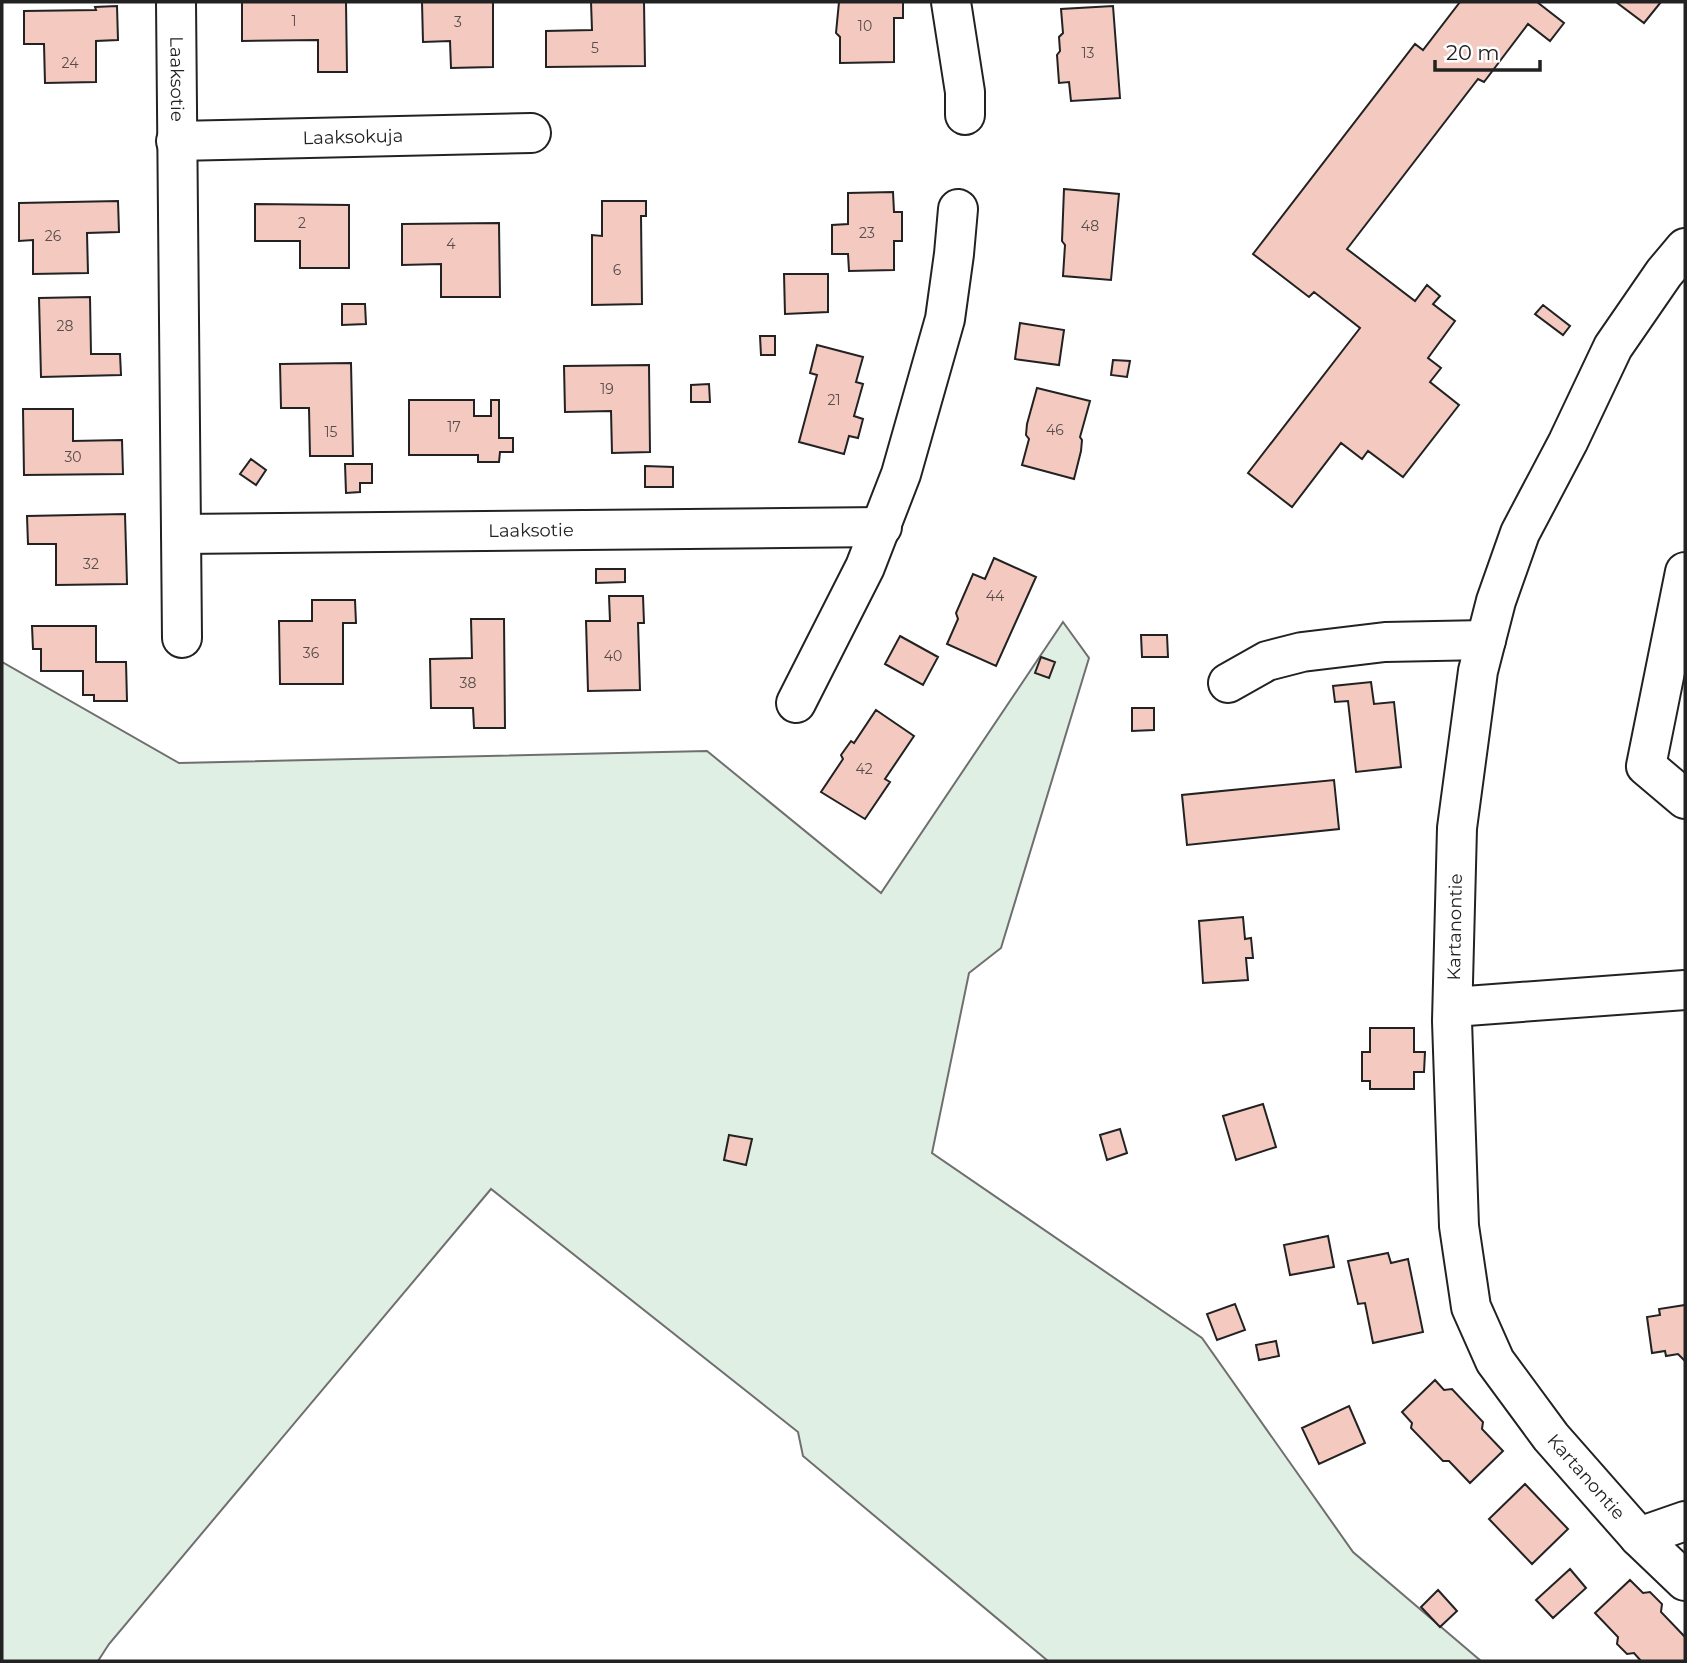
<svg xmlns="http://www.w3.org/2000/svg" width="1687" height="1663" viewBox="0 0 1687 1663" font-family="Montserrat,sans-serif">
<rect width="100%" height="100%" fill="#fff"/>
<path fill="#e0efe3" stroke="#6f6f6f" stroke-width="2" d="M1063,622L1089,658L1001,948L969,973L932,1153L1202,1338L1353,1552L1481,1661H1048L803,1456L798,1432L491,1189L109,1644L98,1661H2V662L179,763L707,751L881,893Z"/>
<path fill="#f3c9c0" stroke="#222" stroke-width="2" d="M242,2H346L347,72H318V40L242,41Z
M422,2H493V67L451,68L450,41L423,42Z
M591,2H644L645,66L546,67V31L592,30Z
M839,2H903V18H894V62L840,63V37L836,33Z
M1460,2H1537L1564,23L1550,41L1528,24L1484,82L1478,79L1347,249L1415,301L1427,285L1440,296L1433,304L1455,321L1428,358L1441,368L1430,382L1459,405L1403,477L1368,451L1362,459L1341,443L1292,507L1248,473L1360,328L1314,292L1309,297L1253,254L1415,44L1423,50Z
M1616,2H1661L1644,23Z
M117,6L118,40L96,41V82L45,83L44,44H24V11L96,10L95,7Z
M1113,6L1120,98L1071,101L1069,82L1059,83L1057,55L1060,51L1059,37L1063,33L1061,9Z
M1064,189L1119,194L1111,280L1063,276L1065,245L1062,241Z
M893,192L894,212H902V241H894V270L849,271L848,254H832V225L848,224V193Z
M118,201L119,232L87,233L88,273L33,274V240L19,241V203Z
M602,201H646V216H641L642,304L592,305V235L602,236Z
M255,204L349,205V268H300V241H255Z
M499,223L500,297H441V264L402,265V224Z
M784,274H828V312L785,314Z
M90,297L91,354H120L121,375L41,377L39,298Z
M342,304H365L366,324L342,325Z
M1543,305L1570,326L1563,335L1535,314Z
M1020,323L1064,330L1059,365L1015,359Z
M760,336H775V355H761Z
M817,345L863,357L856,382L863,384L854,416L863,419L858,438L849,436L844,454L799,442L817,375L810,373Z
M1113,360L1130,361L1127,377L1111,375Z
M351,363L353,456H310L309,408H281L280,364Z
M649,365L650,452L612,453L611,411L565,412L564,366Z
M709,384L710,402H691V385Z
M1037,388L1090,401L1080,437L1082,440L1081,451L1074,479L1022,465L1029,439L1026,435L1027,424Z
M409,400H474V416H491V400H499V438H513V452H500L499,462H478V455H409Z
M23,409H73V441L122,440L123,474L24,475Z
M251,459L266,470L256,485L240,474Z
M345,464H372V483H360V492L346,493Z
M645,466L673,467V487H645Z
M125,514L127,584L56,585V544H28L27,516Z
M994,558L1036,577L996,666L947,644L958,619L956,613L973,574L985,579Z
M596,569H625V582L596,583Z
M609,596H643L644,623H638L640,690L588,691L586,621H610Z
M312,600H355L356,623H343V684H280L279,621H312Z
M471,619H504L505,728H474L473,708H431L430,659L472,658Z
M32,626H96V662H126L127,701H94V695H83V671H41V649H33Z
M1141,635H1167L1168,657H1142Z
M900,636L938,657L923,685L885,664Z
M1041,657L1055,662L1049,678L1035,673Z
M1371,682L1374,704L1394,702L1401,767L1356,772L1348,701L1335,702L1333,686Z
M1132,708H1154V730L1132,731Z
M876,710L914,736L885,779L890,782L865,819L821,792L843,759L841,755L851,741L854,743Z
M1334,780L1339,829L1187,845L1182,795Z
M1243,917L1245,939L1251,938L1253,958H1246L1248,980L1203,983L1199,921Z
M1370,1028H1414V1052H1425L1424,1072H1414V1089H1370V1081H1362V1052H1370Z
M1263,1104L1276,1147L1236,1160L1223,1116Z
M1120,1129L1127,1153L1107,1160L1100,1135Z
M729,1135L752,1139L746,1165L724,1160Z
M1328,1236L1334,1267L1290,1275L1284,1245Z
M1388,1253L1391,1263L1408,1259L1423,1332L1373,1343L1365,1303L1358,1304L1348,1261Z
M1235,1304L1245,1330L1217,1340L1207,1314Z
M1685,1305V1361L1678,1354L1666,1356L1665,1351L1652,1353L1647,1317L1660,1315L1659,1309Z
M1276,1341L1279,1356L1259,1360L1256,1345Z
M1435,1380L1444,1390L1452,1389L1483,1422L1482,1429L1503,1451L1470,1483L1449,1461H1443L1411,1428L1412,1423L1402,1412Z
M1349,1406L1365,1443L1319,1464L1302,1428Z
M1525,1484L1568,1529L1532,1564L1489,1519Z
M1570,1569L1586,1588L1553,1618L1536,1600Z
M1630,1580L1643,1593L1650,1592L1662,1604L1661,1612L1685,1637V1661H1641L1634,1653L1627,1654L1617,1644L1618,1637L1595,1613Z
M1438,1590L1457,1611L1440,1627L1421,1607Z"/>
<g fill="none" stroke-linecap="round" stroke-linejoin="round">
<defs>
<g id="minor">
<path id="s1" d="M176,2L182,638"/>
<path d="M951,2L965,92V115"/>
<path id="s2" d="M176,141L531,133"/>
<path id="s3" d="M1685,248L1664,273L1613,347L1568,442L1520,533L1496,601L1478,671L1457,828L1452,1021L1459,1226L1471,1307L1495,1361L1551,1437L1639,1537L1685,1581"/>
<path id="s4" d="M181,534L882,527"/>
<path d="M1685,572L1646,766L1685,799"/>
<path d="M1228,683L1267,661L1302,652L1385,642L1486,640"/>
<path d="M796,703L865,567L901,474L945,319L954,254L958,209"/>
<path d="M1453,1007L1685,990"/>
<path d="M1639,1537L1685,1521"/>
</g>
</defs>
<use href="#minor" stroke="#222" stroke-width="42"/>
<use href="#minor" stroke="#fff" stroke-width="38"/>
</g>
<g text-anchor="middle" stroke-width="5" stroke-linejoin="round" paint-order="stroke">
<g font-size="14" fill="#564c4a">
<text x="294" y="26">1</text>
<text x="458" y="27">3</text>
<text x="865" y="31">10</text>
<text x="595" y="53">5</text>
<text x="1088" y="58">13</text>
<text x="70" y="68">24</text>
<text x="302" y="228">2</text>
<text x="1090" y="231">48</text>
<text x="867" y="238">23</text>
<text x="53" y="241">26</text>
<text x="451" y="249">4</text>
<text x="617" y="275">6</text>
<text x="65" y="331">28</text>
<text x="607" y="394">19</text>
<text x="834" y="405">21</text>
<text x="454" y="432">17</text>
<text x="1055" y="435">46</text>
<text x="331" y="437">15</text>
<text x="73" y="462">30</text>
<text x="91" y="569">32</text>
<text x="995" y="601">44</text>
<text x="311" y="658">36</text>
<text x="613" y="661">40</text>
<text x="468" y="688">38</text>
<text x="864" y="774">42</text>
</g>
<g font-size="18" fill="#222" stroke="#fff">
<text dy="6" stroke="none"><textPath href="#s1" startOffset="77">Laaksotie</textPath></text>
<text dy="6" stroke="none"><textPath href="#s2" startOffset="177">Laaksokuja</textPath></text>
<text dy="6" stroke="none"><textPath href="#s4" startOffset="350">Laaksotie</textPath></text>
<text transform="translate(1455 927) rotate(-89)" y="6">Kartanontie</text>
<text dy="6" stroke="none"><textPath href="#s3" startOffset="1320">Kartanontie</textPath></text>
</g>
</g>
<rect width="1687" height="1663" fill="none" stroke="#222222" stroke-width="7"/>
<path d="M1435 60v10h105v-10" fill="none" stroke="#222222" stroke-width="3.5"/>
<text x="1446" y="60" font-size="21" fill="#222222" stroke="#ffffff" stroke-width="5" paint-order="stroke">20 m</text>
</svg>
